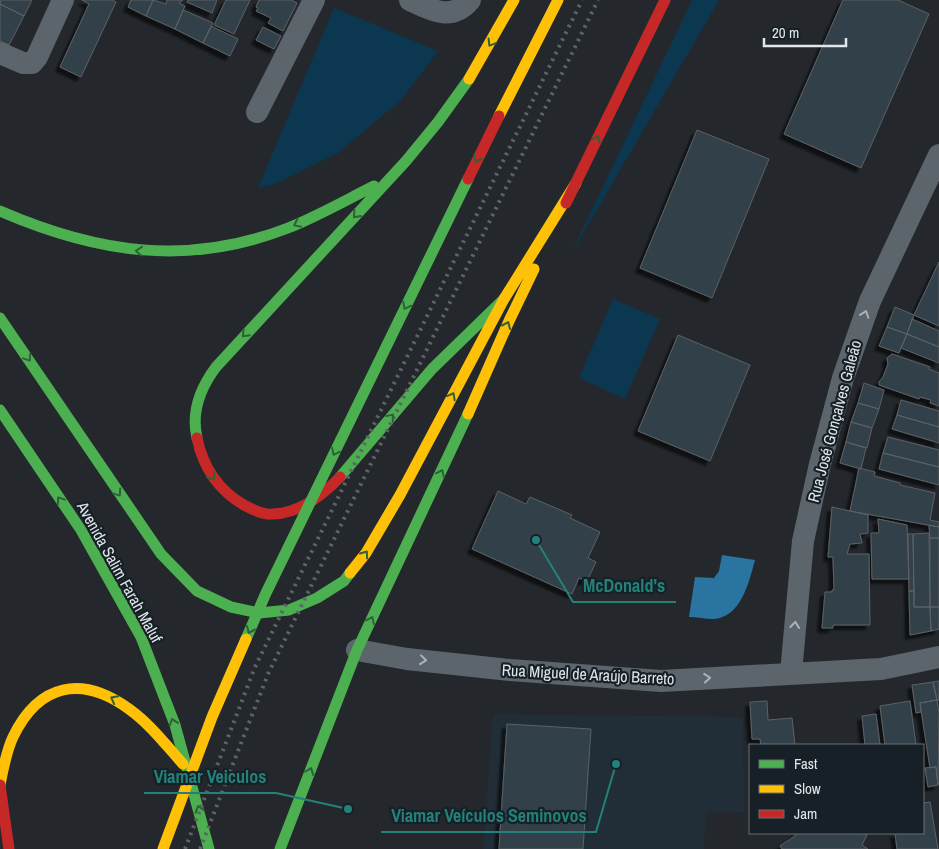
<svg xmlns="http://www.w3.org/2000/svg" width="939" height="849" viewBox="0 0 939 849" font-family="'Archivo Narrow',sans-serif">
<defs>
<filter id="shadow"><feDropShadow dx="-4.5" dy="4.5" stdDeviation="1" flood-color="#0009"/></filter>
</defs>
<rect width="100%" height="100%" fill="#24282c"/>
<path fill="#212e37" d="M493,714L743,717L744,812L706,813L704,849H483Z"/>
<path fill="#0b3850" d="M692,0H719L570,256Z
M334,8L438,51L401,100L338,153L275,184L258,188Z
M613,299L660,319L625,399L579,378Z"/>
<path fill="#2974a0" d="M722,555L755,560C749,582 741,618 713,619C705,619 697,617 689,617L695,577L714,578L719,571Z"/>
<path fill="#314049" stroke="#5d6165" filter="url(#shadow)" d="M1,0H32L24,16L0,4Z
M82,0H112L116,2L81,77L60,67L89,4Z
M131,0H153L146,16L128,7Z
M153,0L166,4L167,0H183L179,3L185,6L175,29L146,16Z
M188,0H217L212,13L187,2Z
M226,0H250L234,34L214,25Z
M259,0H291L297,3L283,31L268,23L271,18L256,11L258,8L256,7Z
M843,0H898L929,14L861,168L784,134Z
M0,4L24,16L9,45L0,41Z
M183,10L213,23L203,43L175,29Z
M211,26L238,39L230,56L203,43Z
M263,27L281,36L274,49L256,40Z
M697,130L769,159L712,298L640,268Z
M939,262V326L914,315Z
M895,307L914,315L907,334L887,327Z
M912,319L939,331V347L907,334Z
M887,327L907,334L899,353L879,346Z
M907,334L939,347V363L901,348Z
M678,335L750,365L710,461L638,431Z
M892,354L930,367L929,369L939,373V406L930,403L931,400L920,397L919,399L879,385V382L883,377L888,364L887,358Z
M864,383L884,390L879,409L858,403Z
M901,400L939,411V427L897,415Z
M858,403L879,409L872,428L851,422Z
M897,415L939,427V443L892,429Z
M851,422L872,428L867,448L846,442Z
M888,437L939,450V467L883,453Z
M846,442L866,448L861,469L840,463Z
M883,453L939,467V485L879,469Z
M859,468L875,472L874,476L900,483V485L935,493L930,520L939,522V527L850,511Z
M498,491L526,504L530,497L572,515L570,518L600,532L588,558L596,562L587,581L579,578L572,594L472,549Z
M832,507L868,515V533L860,534L862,543L850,544L847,554H869L870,625H833V628H822L825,592H832V590H834L833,557H828Z
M878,519L907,525L909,579H872L871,533H879Z
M929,525L939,527V538H930Z
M929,533L930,607H914L913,534Z
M908,534H913L914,591H909Z
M930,538H939V607H930Z
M909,591H914V607H930L931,631L910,635Z
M930,607H939V629L931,631Z
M939,681V700H937L933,682Z
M933,682L937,700L920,703L921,712L916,713L912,685Z
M937,700L939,713L938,785L936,767L930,768L920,703Z
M767,701L768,720L792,718L795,745H761L760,739H752L750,702Z
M910,701L916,745H885L880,706Z
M876,714L880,745H865L862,716Z
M507,724L591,729L583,849H499Z
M936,767L938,785L928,787L925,768Z
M930,802L938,849H897L895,833H923V803Z
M795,833H861L867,835L862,845L868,849H782L780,846L795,836Z"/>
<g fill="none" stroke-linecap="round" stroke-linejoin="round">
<path stroke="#5c656c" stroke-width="22" d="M410,0C431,10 452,22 470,0
M0,53L23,63H32L37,57L63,0
M257,112L314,0
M357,650L407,659L510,670L661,681L881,669L939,657
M791,673L803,541L820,464L843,378L870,301L939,155"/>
<path stroke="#4caf50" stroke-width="11" d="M0,211C97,253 188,267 288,228C318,216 346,200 374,186
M0,318L161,554L197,591L231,607L259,613L289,610L317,598L344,581L350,573
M0,410L81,530L141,637L175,725L209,849
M197,438C191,412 201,387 216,367L406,161L438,122L469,79
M340,477L432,369L504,299
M280,849L357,650L468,414"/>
<path stroke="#ffc107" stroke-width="11" d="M469,79L514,0
M499,116L558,0
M468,414L509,321L534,269
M350,573L366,553L400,495L504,299L576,183
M0,785C3,769 6,752 13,737C39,683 82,675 129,709C150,724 166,745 183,764"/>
<path stroke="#c62828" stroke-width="11" d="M566,203L665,0
M197,438C203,467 218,490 244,505C253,510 264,515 273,514C299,513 323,495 340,477
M0,785L9,849"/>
<path stroke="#5d6468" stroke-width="4" stroke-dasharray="2.5 5" stroke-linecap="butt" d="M185,849L255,667L582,0
M200,849L268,674L598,0"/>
<path stroke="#4caf50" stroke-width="11" d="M246,639L266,593L468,179"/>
<path stroke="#ffc107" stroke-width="11" d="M163,849L212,717L246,639"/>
<path stroke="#c62828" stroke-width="11" d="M468,179L499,116"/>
</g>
<defs><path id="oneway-chevron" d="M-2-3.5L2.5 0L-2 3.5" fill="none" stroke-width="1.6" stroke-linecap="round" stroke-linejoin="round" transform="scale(1.25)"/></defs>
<g stroke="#2e6039">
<use href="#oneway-chevron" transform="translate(491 43) rotate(121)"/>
<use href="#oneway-chevron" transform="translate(597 139) rotate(-64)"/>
<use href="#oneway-chevron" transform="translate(477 159) rotate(116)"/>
<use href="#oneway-chevron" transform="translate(356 215) rotate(132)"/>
<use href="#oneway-chevron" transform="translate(297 224) rotate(154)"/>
<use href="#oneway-chevron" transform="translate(139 251) rotate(-175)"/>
<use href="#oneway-chevron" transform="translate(406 306) rotate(116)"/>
<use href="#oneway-chevron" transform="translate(507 325) rotate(-66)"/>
<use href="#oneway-chevron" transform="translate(245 334) rotate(134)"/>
<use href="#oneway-chevron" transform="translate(28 358) rotate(56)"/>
<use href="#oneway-chevron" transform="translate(452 396) rotate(-62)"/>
<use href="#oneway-chevron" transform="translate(391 417) rotate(-50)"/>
<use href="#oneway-chevron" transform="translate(335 452) rotate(116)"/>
<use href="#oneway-chevron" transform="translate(441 473) rotate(-65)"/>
<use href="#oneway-chevron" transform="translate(212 477) rotate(57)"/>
<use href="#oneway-chevron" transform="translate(118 493) rotate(56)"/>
<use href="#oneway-chevron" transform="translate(60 500) rotate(-124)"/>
<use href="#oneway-chevron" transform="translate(365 554) rotate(-55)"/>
<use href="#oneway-chevron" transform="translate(371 620) rotate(-65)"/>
<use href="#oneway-chevron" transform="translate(250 630) rotate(114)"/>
<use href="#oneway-chevron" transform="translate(114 699) rotate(-152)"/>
<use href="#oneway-chevron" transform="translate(173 722) rotate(-109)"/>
<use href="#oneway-chevron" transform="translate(310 771) rotate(-69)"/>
<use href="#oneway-chevron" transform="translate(199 809) rotate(-106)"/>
</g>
<g stroke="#abb2b8">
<use href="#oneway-chevron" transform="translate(865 314) rotate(-71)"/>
<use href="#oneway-chevron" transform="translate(795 625) rotate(-84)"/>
<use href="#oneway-chevron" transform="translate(423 660) rotate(6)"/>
<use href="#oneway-chevron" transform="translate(707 678) rotate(-4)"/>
</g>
<g text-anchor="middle" stroke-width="4.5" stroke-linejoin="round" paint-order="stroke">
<g font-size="16" fill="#e0e6eb" stroke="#162026">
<text transform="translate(834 421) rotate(-75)" y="6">Rua José Gonçalves Galeão</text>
<text transform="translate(120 572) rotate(61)" y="6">Avenida Salim Farah Maluf</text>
<text transform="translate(588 674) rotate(3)" y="6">Rua Miguel de Araújo Barreto</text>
</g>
</g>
<path fill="none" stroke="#24817a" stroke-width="2" d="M536 540L573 602H676M348 809L276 793H144M616 764L596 832H381"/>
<g fill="#24817a" stroke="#162026" stroke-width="2">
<circle cx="536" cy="540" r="5"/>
<circle cx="348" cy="809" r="5"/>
<circle cx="616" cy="764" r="5"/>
</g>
<g font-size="18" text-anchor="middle" font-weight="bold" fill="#24817a" stroke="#162026" stroke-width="4.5" stroke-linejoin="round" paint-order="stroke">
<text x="624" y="592">McDonald's</text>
<text x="210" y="783">Viamar Veiculos</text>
<text x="489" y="822">Viamar Veículos Seminovos</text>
</g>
<rect x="749" y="744" width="175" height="90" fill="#162026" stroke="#676f75"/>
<rect x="759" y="760" width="25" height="8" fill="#4caf50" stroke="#676f75"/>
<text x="794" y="769" font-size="15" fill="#e0e6eb">Fast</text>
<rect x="759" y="785" width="25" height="8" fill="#ffc107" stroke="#676f75"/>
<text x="794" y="794" font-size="15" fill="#e0e6eb">Slow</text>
<rect x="759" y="810" width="25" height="8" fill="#c62828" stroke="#676f75"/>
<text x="794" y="819" font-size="15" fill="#e0e6eb">Jam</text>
<path d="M764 38v8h82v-8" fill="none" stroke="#e0e6eb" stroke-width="2.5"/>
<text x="772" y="38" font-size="15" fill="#e0e6eb" stroke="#162026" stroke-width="4" paint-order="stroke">20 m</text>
</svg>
